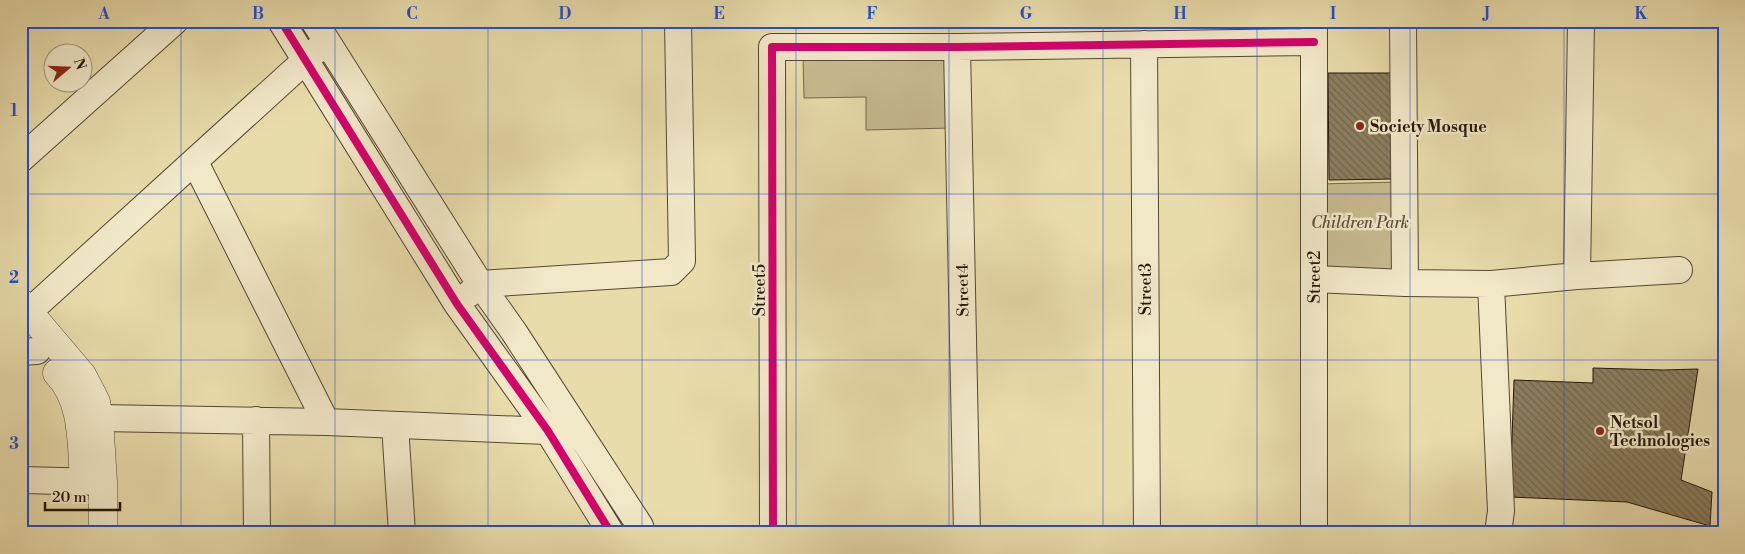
<svg xmlns="http://www.w3.org/2000/svg" width="1745" height="554" viewBox="0 0 1745 554" font-family="'Libre Bodoni',serif">
<defs>
<pattern id="building-back-hatch" width="6" height="6" patternUnits="userSpaceOnUse" patternTransform="scale(1.25)"><rect width="6" height="6" fill="#8a7d5e"/><path d="M-1 5l2 2M0 0l6 6M5-1l2 2" fill="none" stroke="#70654c"/></pattern>
</defs>
<rect width="100%" height="100%" fill="#e9dcab"/>
<filter id="stains"><feTurbulence type="fractalNoise" baseFrequency=".004" numOctaves="4"/><feColorMatrix values="0 0 0 0 .2 0 0 0 0 .09 0 0 0 0 .02 0 0 0 .5 -.17"/></filter>
<radialGradient id="worn" r=".72"><stop offset=".6" stop-color="#630" stop-opacity="0"/><stop offset="1" stop-color="#630" stop-opacity=".3"/></radialGradient>
<path fill="#c7ba90" stroke="#75684d" d="M951,54L952,128L866,130V97L804,98L803,57Z
M1399,182L1400,270L1323,268L1319,184Z"/>
<path fill="url(#building-back-hatch)" stroke="#23160a" d="M1328,73H1391L1393,179L1329,180Z
M1593,368L1663,370L1698,369L1681,480L1712,492L1710,526L1627,502L1510,497L1514,380L1593,383Z"/>
<g fill="none" stroke-linecap="round" stroke-linejoin="round">
<defs>
<path id="minor" d="M281,21L457,304L548,431L611,533
M314,21L480,284L514,332L640,526L642,533
M1314,21V533
M1403,21L1405,283
M1144,44L1147,533
M957,47L967,533
M21,159L175,21
M195,162L326,422
M1577,276L1581,22
M1314,279L1405,283L1491,284L1577,276L1679,270
M1491,284L1501,511L1498,533
M469,294L480,284L671,272L682,261L678,21
M21,319L319,48
M21,352L37,351
M79,419L99,418L326,422L548,431L559,424
M256,420L257,533
M395,425L402,533
M21,480L103,482
M773,533L772,47H957L1314,42"/>
<path id="tertiary" d="M21,303L82,375L96,402L99,418L103,482V533
M57,373C84,401 81,442 84,479"/>
</defs>
<use href="#minor" stroke="#544832" stroke-width="28"/>
<use href="#tertiary" stroke="#544832" stroke-width="29"/>
<use href="#minor" stroke="#f1e8c8" stroke-width="26"/>
<use href="#tertiary" stroke="#f1e8c8" stroke-width="28"/>
<defs>
<path id="cycleway" d="M281,21L457,304L548,431L611,533
M773,533L772,47H957L1314,42"/>
</defs>
<use href="#cycleway" stroke="#f1e8c8" stroke-width="11"/>
<use href="#cycleway" stroke="#d6006c" stroke-width="8"/>
</g>
<path fill="none" stroke="#1d4ed8" stroke-width="1" stroke-opacity="0.55" d="M181,21V533M335,21V533M488,21V533M642,21V533M796,21V533M949,21V533M1103,21V533M1257,21V533M1410,21V533M1564,21V533M21,194H1724M21,360H1724"/>
<g fill="#8f2418" stroke="#f1e8c8" stroke-width="2">
<circle cx="1360" cy="126" r="5"/>
<circle cx="1600" cy="431" r="5"/>
</g>
<g text-anchor="middle" stroke-width="5" stroke-linejoin="round" paint-order="stroke">
<g font-size="16" font-weight="bold" fill="#23160a" stroke="#f1e8c8" text-anchor="start">
<text x="1370" y="132">Society Mosque</text>
<text x="1610" y="428">Netsol<tspan x="1610" dy="18">Technologies</tspan></text>
</g>
<g font-size="16" font-style="italic" fill="#5c4f39" stroke="#f1e8c8">
<text x="1360" y="228">Children Park</text>
</g>
<g font-size="16" fill="#23160a" stroke="#f1e8c8">
<text transform="translate(1314 277) rotate(-90)" y="6">Street2</text>
<text transform="translate(1145 289) rotate(-90)" y="6">Street3</text>
<text transform="translate(759 290) rotate(-90)" y="6">Street5</text>
<text transform="translate(962 290) rotate(-91)" y="6">Street4</text>
</g>
</g>
<rect width="1745" height="554" fill="none" stroke="#e9dcab" stroke-width="55"/>
<g transform="translate(68 68) rotate(71)"><circle r="24" fill="#f1e8c8" stroke="#9f947c"/>
<path d="M0-4L9 19L0 12L-9 19Z" fill="#8f2418"/>
<text y="-8" font-size="14" font-weight="bold" text-anchor="middle" fill="#23160a">N</text>
</g>
<path d="M45 502v8h75v-8" fill="none" stroke="#23160a" stroke-width="2.5"/>
<text x="52" y="502" font-size="15" fill="#23160a" stroke="#f1e8c8" stroke-width="4" paint-order="stroke">20 m</text>
<rect x="28" y="28" width="1690" height="498" fill="none" stroke="#1d4ed8" stroke-width="2"/>
<g font-size="16" text-anchor="middle" font-weight="bold" fill="#1d4ed8">
<text x="104" y="19">A</text>
<text x="258" y="19">B</text>
<text x="412" y="19">C</text>
<text x="565" y="19">D</text>
<text x="719" y="19">E</text>
<text x="872" y="19">F</text>
<text x="1026" y="19">G</text>
<text x="1180" y="19">H</text>
<text x="1333" y="19">I</text>
<text x="1487" y="19">J</text>
<text x="1641" y="19">K</text>
<text x="14" y="116">1</text>
<text x="14" y="283">2</text>
<text x="14" y="449">3</text>
</g>
<rect width="100%" height="100%" filter="url(#stains)"/>
<rect width="100%" height="100%" fill="url(#worn)"/>
</svg>
